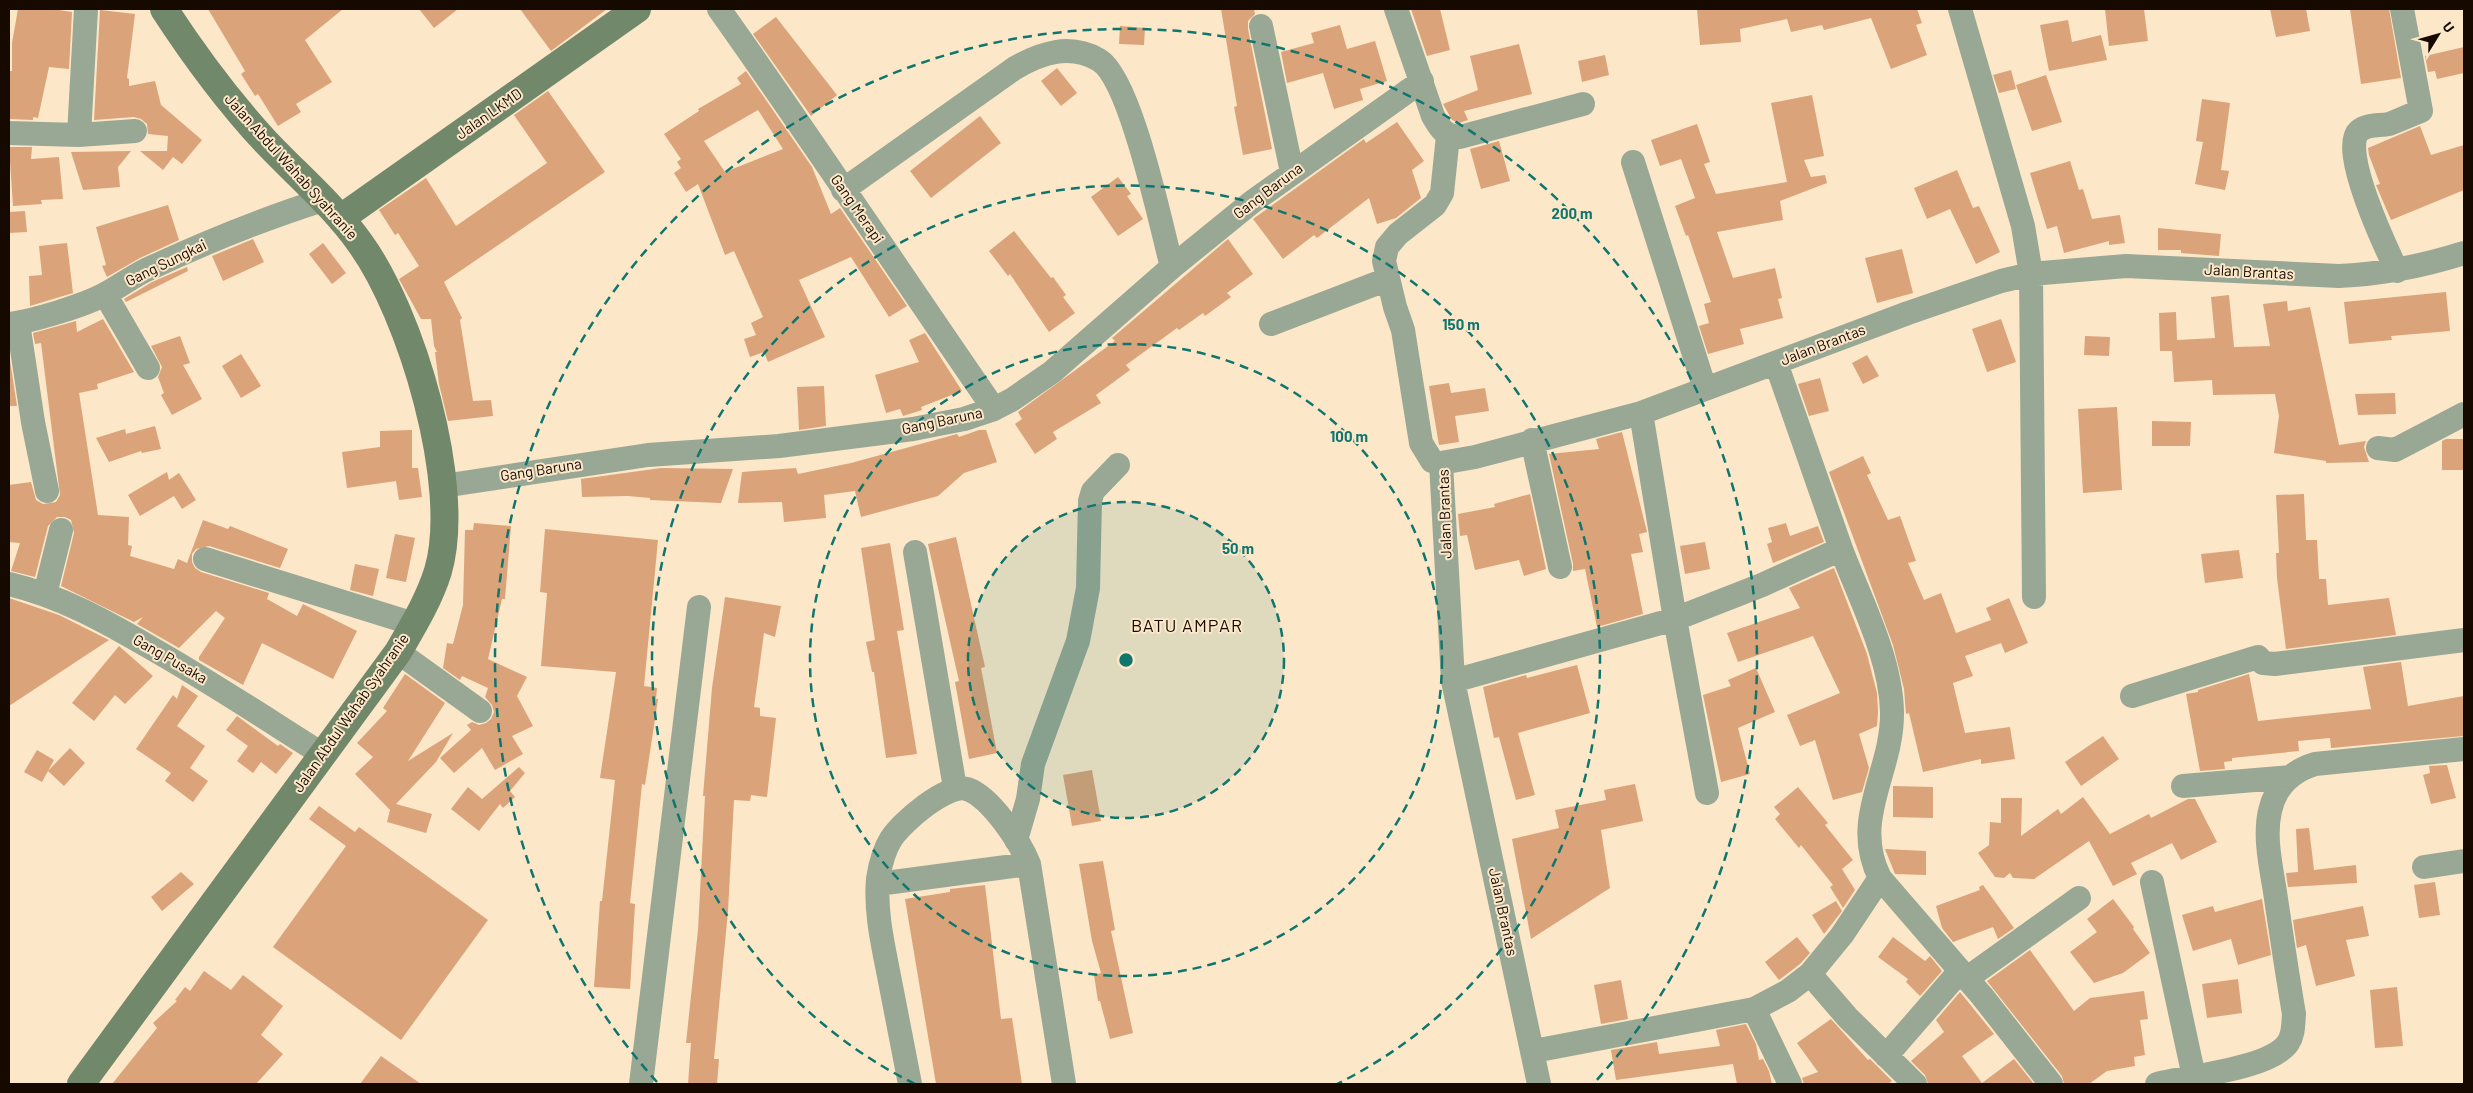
<svg xmlns="http://www.w3.org/2000/svg" width="2473" height="1093" viewBox="0 0 2473 1093" font-family="Barlow,sans-serif">
<rect width="100%" height="100%" fill="#fce7c9"/>
<path fill="#dba379" fill-rule="evenodd" d="M18,9H52L72,12L69,69L49,67L38,118L33,117V120L9,119V71H12V43Z
M208,9H343L305,40L332,82L296,104L301,112L278,126L258,94L255,96L241,74L245,71Z
M419,9H458L434,28Z
M520,9H607L551,51Z
M1221,9H1254L1255,14L1248,21V29L1272,149L1243,155L1234,107L1237,106Z
M1411,9H1440L1450,50L1427,56Z
M1697,9H1917L1922,23L1916,25L1927,55L1891,69L1871,18L1824,30L1822,25L1791,32L1787,19L1740,29L1741,42L1700,45Z
M2105,9H2144L2148,41L2109,46Z
M2270,9H2306L2310,31L2276,37Z
M2350,9H2389L2401,78L2361,84Z
M100,10L135,14L127,78L129,79V86L155,81L161,105L202,140L182,164L173,157L163,170L140,151H167L168,136L148,134L147,124L141,119L134,117L94,120Z
M776,17L837,95L811,116L753,34Z
M2068,20L2072,42L2101,35L2107,60L2049,71L2040,25Z
M1340,25L1347,49L1375,41L1387,81L1360,89L1363,100L1334,109L1323,73L1287,83L1281,52L1314,43L1311,33Z
M1120,26L1145,28L1144,45L1119,44Z
M1519,44L1532,94L1464,111L1468,120L1459,123L1452,120L1443,104L1478,90L1470,56Z
M2464,47V73L2437,79L2435,71L2428,72L2425,56Z
M1605,55L1609,75L1582,82L1578,61Z
M1057,68L1077,93L1061,106L1041,81Z
M2011,70L2016,89L1999,93L1993,75Z
M746,71L812,167L831,214L840,208L907,306L889,317L851,257L799,280L825,337L768,362L764,352L750,357L744,339L756,335L751,323L763,317L734,251L725,255L698,184L686,192L674,173L681,168L677,162L681,159L664,134L699,111L698,109L741,84L737,78ZM758,110L783,149L725,172L704,141Z
M2046,75L2062,122L2032,131L2016,85Z
M548,91L605,172L444,282L462,318L460,320L473,401L491,400L493,416L448,421L439,384L435,352H437L434,346L431,319H421L399,279L419,266L398,233L395,235L379,210L426,178L456,226L547,163L514,115Z
M1812,95L1824,156L1804,160L1811,177L1825,175L1827,183L1780,201L1783,220L1717,232L1733,278L1775,268L1782,298L1778,299L1783,318L1740,329L1744,344L1708,354L1699,326L1709,323L1704,304L1711,302L1688,235L1686,236L1675,206L1695,198L1681,159L1660,166L1651,140L1697,124L1710,162L1704,164L1716,194L1787,182L1771,103Z
M2202,99L2230,103L2221,170L2229,171L2225,190L2195,184L2203,142L2196,141Z
M980,116L1001,143L931,198L910,171Z
M1397,122L1424,161L1412,170L1421,198L1396,218L1377,224L1369,198L1317,238L1314,235L1283,259L1253,219L1364,139L1366,143Z
M2420,126L2431,155L2464,145V190L2391,220L2376,185L2380,184L2369,155L2368,148Z
M1499,141L1510,181L1481,189L1470,149Z
M9,147H32L31,159L59,157L63,199L41,200L42,204L13,206Z
M131,151L118,167L120,187L83,190L71,152Z
M2070,161L2079,190L2083,189L2092,219L2120,215L2125,243L2109,245V241L2064,253L2057,226L2047,229L2030,173Z
M1957,170L1973,208L1979,206L2000,252L1976,264L1950,209L1927,219L1914,188Z
M1118,177L1131,194L1127,196L1143,219L1118,236L1091,197Z
M168,205L179,240L140,258L107,277L102,266L106,265L96,227Z
M25,211L27,232L9,233V212Z
M2158,228L2221,234L2219,256L2181,253V250H2158Z
M1014,231L1051,278L1053,277L1066,295L1063,297L1075,313L1049,332L1010,274L1008,276L989,251Z
M253,239L264,262L223,281L212,256Z
M1228,239L1253,274L1227,293L1231,297L1205,316L1203,313L1179,330L1177,328L1126,365L1130,370L1096,395L1101,403L1053,432L1057,439L1035,454L1015,424L1022,419L1018,412L1115,341L1112,338Z
M67,243L73,293L30,306L29,276L42,275L39,246Z
M323,243L346,273L332,284L309,254Z
M1902,249L1913,293L1877,303L1865,258Z
M187,267L188,271L126,302L124,299L152,282Z
M2446,292L2450,331L2391,336L2392,340L2349,344L2344,302Z
M2229,295L2234,347L2270,346L2263,304L2287,301L2288,311L2310,307L2339,445L2366,441L2364,447L2369,462L2326,463V461L2274,453L2279,416L2275,394L2213,395L2212,380L2174,382L2172,351H2160L2159,313L2176,312L2177,340L2215,338L2211,297Z
M103,319L134,372L97,384L98,389L79,393L98,515L129,517L128,545L132,546L130,556L174,569L178,559L187,563L203,520L228,529L230,526L288,549L280,568L209,546L196,549L192,554V562L195,568L201,572L269,593L267,599L297,616L303,604L357,631L333,679L262,643L243,685L199,660V657L225,618L216,611L179,648L137,624L143,617L134,622L61,586L74,533L71,520L65,517H57L48,526L35,577L11,571L20,543L9,542V485L31,482L36,500L43,504L56,502L60,495L41,343L35,344L33,333L76,321L77,332Z
M2001,319L2016,362L1987,372L1972,329Z
M925,333L962,391L921,407L922,410L903,416L900,409L886,413L875,375L919,362L909,340Z
M180,336L190,363L183,365L202,399L172,415L161,395L164,393L158,377L162,367L151,346Z
M2085,336L2110,337L2109,356L2084,355Z
M9,354L17,406H9Z
M241,354L261,386L241,398L222,366Z
M1867,355L1879,376L1863,384L1852,363Z
M1820,378L1829,411L1809,416L1798,384Z
M1449,383L1451,393L1485,388L1489,411L1455,416L1459,442L1439,445L1429,386Z
M824,386L826,426L799,430L797,387Z
M2395,393L2396,414L2358,415L2355,394Z
M2117,407L2122,490L2083,493L2078,409Z
M2152,421L2191,422L2190,446H2152Z
M155,426L161,449L142,453L141,451L109,462L96,438L125,429L126,434Z
M412,430V468H418L422,497L399,500L396,481L347,488L342,452L380,447V431Z
M979,430H986L997,462L964,473L938,496L861,517L855,491L824,495L826,518L784,522L782,502L738,503L742,472L796,468L798,474L851,463L957,434L959,437Z
M1622,432L1647,532L1639,534L1643,552L1631,554L1643,614L1597,627L1585,569L1573,571V564L1549,454L1599,449L1596,439Z
M2446,439H2464V470H2442V441Z
M1863,456L1871,473L1867,475L1888,520L1900,516L1916,561L1908,563L1924,600L1941,593L1956,633L1991,620L1986,608L2009,598L2028,643L2005,653L2001,643L1965,656L1973,676L1953,683L1965,733L2010,727L2015,759L1981,764V759L1923,772L1909,713L1906,714L1904,689L1893,645L1829,472Z
M661,468L733,469L721,503L650,500V498L628,496L582,497L581,479Z
M167,472L169,480L179,473L196,500L182,509L174,496L140,516L128,495Z
M1530,494L1546,569L1524,576L1519,560L1475,570L1467,535L1460,536L1458,514L1495,507L1494,504Z
M2304,494L2306,540H2317L2319,579H2326L2328,605L2389,598L2396,635L2286,649L2277,578L2276,553H2279L2276,495Z
M474,523L511,526L505,599H502L488,659L527,677L517,696L533,726L512,736L523,754L495,770L482,748L454,773L440,758L471,730L467,725L472,722L479,725L486,723L491,719L494,712L492,705L485,697L488,688L462,676L460,680L443,668L447,643L453,644L463,605L465,530H473Z
M1786,523L1790,536L1818,526L1824,542L1773,563L1767,544L1772,542L1768,528Z
M545,529L658,540L644,686L657,688L656,699H658L645,785L642,784L630,903L635,904L630,989L594,987L600,901H602L615,780L600,778L616,672L541,666L547,593L540,592Z
M395,534L415,538L406,582L386,578Z
M956,537L985,667L981,668L997,753L969,759L955,682L959,681L928,544Z
M1705,542L1710,569L1685,574L1680,546Z
M890,543L904,630L897,631L917,754L886,758L874,672H872L866,642L875,640L861,548Z
M2239,550L2243,578L2205,583L2201,554Z
M355,564L379,569L373,596L350,590Z
M1834,568L1867,654L1877,693L1878,712L1877,726L1859,734L1869,768L1862,792L1833,800L1815,740L1800,746L1787,715L1840,693L1813,636L1738,662L1727,633L1800,608L1789,588Z
M725,597L781,606L775,637L764,633L754,707L760,708V716L776,718L767,797L751,795L750,801L734,800L728,911L714,1059H719L717,1084H688L691,1043H686L698,930L705,796H703L712,688Z
M9,598L59,615L109,640L9,706Z
M119,646L153,676L125,704L115,695L94,721L72,703Z
M2401,662L2408,706L2464,696V736L2331,748L2330,738L2298,741L2299,751L2232,758V761L2224,762L2225,769L2200,771L2186,694L2198,692V690L2249,674L2258,721L2371,709L2363,667Z
M1577,665L1590,713L1518,733L1535,795L1516,800L1499,737L1494,738L1483,687L1526,675L1527,678Z
M1756,668L1775,712L1738,728L1750,774L1721,782L1703,695L1731,686L1728,680Z
M405,674L445,703L408,761L453,733L436,762L396,804L432,814L426,833L387,822L390,810L355,774L373,757L357,743L387,711L383,708Z
M182,685L198,696L177,726L205,746L190,768L208,781L193,802L165,781L171,773L136,749L173,695L177,699Z
M237,716L278,746L280,744L293,753L276,774L261,762L253,773L237,761L248,746L226,730Z
M2103,736L2119,759L2081,786L2065,762Z
M70,748L85,763L64,786L48,771Z
M37,750L54,760L42,782L24,772Z
M2447,765L2456,798L2431,804L2423,775L2430,773L2429,766Z
M519,767L525,773L510,791L515,797L503,808L500,804L479,831L451,809L468,787L482,799Z
M1092,770L1101,821L1072,826L1063,775Z
M1635,784L1643,821L1601,830L1610,888L1531,939L1512,839L1559,828L1555,810L1606,800L1604,790Z
M1893,786L1933,787V818L1893,817Z
M1798,787L1828,823L1825,825L1853,860L1842,869L1855,890L1843,908L1830,887L1833,885L1801,845L1799,848L1775,819L1780,814L1774,807Z
M2083,797L2110,834L2149,814L2151,818L2188,799H2195L2217,842L2181,860L2172,843L2131,863L2137,874L2113,886L2089,841L2034,879L2013,878L2010,873L2004,878L1995,877L1978,853L1989,845L1990,822L2001,823V798H2022L2021,836L2058,809L2061,814Z
M319,806L355,832L359,827L488,920L401,1040L273,947L346,846L309,819Z
M2309,828L2314,870L2356,865L2357,883L2288,887L2286,873L2298,872L2296,829Z
M1885,849L1926,851V875L1895,874Z
M1103,861L1115,930L1111,931L1133,1033L1110,1039L1100,1001H1098L1094,975L1101,973L1092,941L1079,864Z
M181,872L194,884L162,911L151,897Z
M2435,882L2440,915L2419,918L2414,885Z
M985,885L1001,1019L1012,1018L1022,1084H936L905,899L950,892V889Z
M1983,885L2014,928L1998,939L1993,927L1953,942L1942,928L1936,906L1980,890L1979,887Z
M2113,899L2134,927L2133,929L2150,953L2123,973L2094,983L2070,952L2097,932L2087,919Z
M2262,899L2271,955L2238,965L2231,939L2193,951L2182,915L2213,906L2215,912Z
M1836,901L1842,911L1824,934L1812,915Z
M2363,906L2369,936L2346,940L2355,976L2316,986L2306,945L2297,948L2293,920Z
M1797,937L1810,953L1800,964L1779,980L1765,962Z
M1893,937L1925,961L1930,956L1942,971L1920,996L1906,982L1908,979L1878,957Z
M2030,950L2074,1011L2090,998L2144,991L2148,1019L2140,1020L2145,1055L2134,1057L2135,1066L2107,1071L2089,1084H2064L2062,1076L1987,981Z
M204,971L231,990L243,975L283,1006L261,1035L283,1054L256,1084H112L157,1028L153,1023L177,1001L175,1000L185,987L190,991Z
M2238,979L2242,1013L2207,1018L2202,984Z
M1621,980L1628,1019L1601,1024L1594,985Z
M2397,987L2403,1046L2375,1048L2370,990Z
M1960,992L1994,1034L1962,1056L1982,1083L2014,1059L2034,1084H1928L1925,1075L1911,1061L1944,1032L1936,1020Z
M1831,1019L1868,1060L1870,1059L1892,1081L1888,1084H1804L1802,1078L1818,1072L1797,1043Z
M1746,1024L1756,1044L1759,1060L1763,1059L1769,1071L1772,1084H1737L1733,1064L1616,1080L1611,1050L1657,1042L1659,1054L1720,1046L1716,1030Z
M381,1056L421,1084H360Z"/>
<g fill="none" stroke-linecap="round" stroke-linejoin="round">
<path stroke="#99a894" stroke-width="24" d="M719,9C813,141 902,276 994,409
M1396,9L1433,116C1440,128 1444,136 1460,137L1583,104
M1960,9L2023,226L2031,274L2034,597
M1261,26L1292,172
M9,133L79,135L135,131
M79,135L86,9
M1448,136L1442,193L1435,205L1398,234L1387,247L1384,261L1395,307L1403,330L1421,443L1432,461L1441,463L1475,457L1641,413L1908,313L2001,281L2031,274L2126,266L2339,276C2383,274 2423,266 2464,253
M1633,162L1705,389
M843,190L1015,68C1041,53 1070,43 1099,60C1131,79 1161,226 1172,267
M2397,271C2386,248 2339,149 2359,131C2367,124 2379,126 2389,124C2400,120 2410,115 2421,111L2402,9
M105,294L148,368
M18,323L33,422L47,491
M9,324C33,321 86,305 107,293C120,286 132,277 146,270C204,243 262,219 323,200
M1271,324L1388,279
M1641,413L1675,619L1707,793
M1532,440L1560,567
M2378,448L2395,450L2464,414
M1441,463L1453,681L1539,1084
M443,486L648,455L779,446L913,429L964,419L994,409L1013,399L1052,372L1172,267L1252,202L1422,81
M1841,549C1860,599 1891,658 1892,712C1893,772 1850,819 1880,878L1982,996L2051,1084
M915,552L955,788
M205,559L414,624
M9,584C60,596 105,621 151,648C209,681 265,718 322,754
M45,594L61,530
M398,652L480,711
M1453,681L1675,619L1762,585L1841,549L1776,363
M2132,696L2258,657L2263,663L2275,664L2464,640
M2183,786L2290,777
M1016,840L1028,799L1033,764L1078,641L1088,588L1090,501L1093,491L1118,465
M2424,867L2464,861
M1880,878L1842,935L1810,974L1848,1018L1915,1084
M2152,882L2194,1077
M878,884L1029,864
M1966,979L2079,898
M1754,1009L1790,1084
M1534,1051L1754,1009L1788,991L1810,974
M1886,1056L1960,971
M641,1084L699,607
M910,1084C903,1048 896,1012 889,976C883,945 875,911 878,879C880,866 884,850 891,839C902,822 947,783 967,789C991,797 1020,842 1029,864L1064,1084
M2157,1084C2188,1076 2270,1069 2288,1043C2294,1034 2293,1024 2294,1014C2287,973 2281,932 2275,892C2271,867 2264,836 2270,811C2275,787 2292,771 2315,764L2464,749"/>
<path stroke="#72886a" stroke-width="28" d="M341,218L637,9
M81,1084L398,652C413,626 429,600 438,571C463,486 411,313 360,243C333,205 297,175 265,141C227,100 194,55 164,9"/>
</g>
<circle cx="1126" cy="660" r="158" fill="#0f766e" fill-opacity=".12"/>
<g fill="none" stroke="#0f766e" stroke-width="2.5" stroke-dasharray="9 6">
<circle cx="1126" cy="660" r="158"/>
<circle cx="1126" cy="660" r="316"/>
<path d="M915 1084A474 474 0 1 1 1337 1084"/>
<path d="M657 1082A631 631 0 1 1 1595 1082"/>
</g>
<g text-anchor="middle" stroke-width="4" stroke-linejoin="round" paint-order="stroke">
<g font-size="15" fill="#160a00" stroke="#fce7c9">
<text transform="translate(489 114) rotate(-35)" y="5">Jalan LKMD</text>
<text transform="translate(291 167) rotate(48)" y="5">Jalan Abdul Wahab Syahranie</text>
<text transform="translate(1268 191) rotate(-37)" y="5">Gang Baruna</text>
<text transform="translate(857 209) rotate(55)" y="5">Gang Merapi</text>
<text transform="translate(166 263) rotate(-26)" y="5">Gang Sungkai</text>
<text transform="translate(2249 272) rotate(3)" y="5">Jalan Brantas</text>
<text transform="translate(1823 345) rotate(-21)" y="5">Jalan Brantas</text>
<text transform="translate(942 421) rotate(-12)" y="5">Gang Baruna</text>
<text transform="translate(541 470) rotate(-9)" y="5">Gang Baruna</text>
<text transform="translate(1445 514) rotate(-92)" y="5">Jalan Brantas</text>
<text transform="translate(170 659) rotate(30)" y="5">Gang Pusaka</text>
<text transform="translate(351 713) rotate(-55)" y="5">Jalan Abdul Wahab Syahranie</text>
<text transform="translate(1503 912) rotate(78)" y="5">Jalan Brantas</text>
</g>
<g font-size="18" letter-spacing="1" fill="#160a00" stroke="#fce7c9">
<text x="1187" y="632">BATU AMPAR</text>
</g>
</g>
<circle cx="1126" cy="660" r="8" fill="#0f766e" stroke="#fce7c9" stroke-width="2.5"/>
<g font-size="15" text-anchor="middle" font-weight="bold" fill="#0f766e" stroke="#fce7c9" stroke-width="4" stroke-linejoin="round" paint-order="stroke">
<text x="1572" y="219">200 m</text>
<text x="1461" y="330">150 m</text>
<text x="1349" y="442">100 m</text>
<text x="1238" y="554">50 m</text>
</g>
<rect width="2473" height="1093" fill="none" stroke="#160a00" stroke-width="20"/>
<g transform="translate(2438 35) rotate(53)" stroke="#fce7c9" stroke-width="4" paint-order="stroke">
<path d="M0-4L9 19L0 12L-9 19Z" fill="#160a00"/>
<text y="-8" font-size="14" font-weight="bold" text-anchor="middle" fill="#160a00">U</text>
</g>
</svg>
